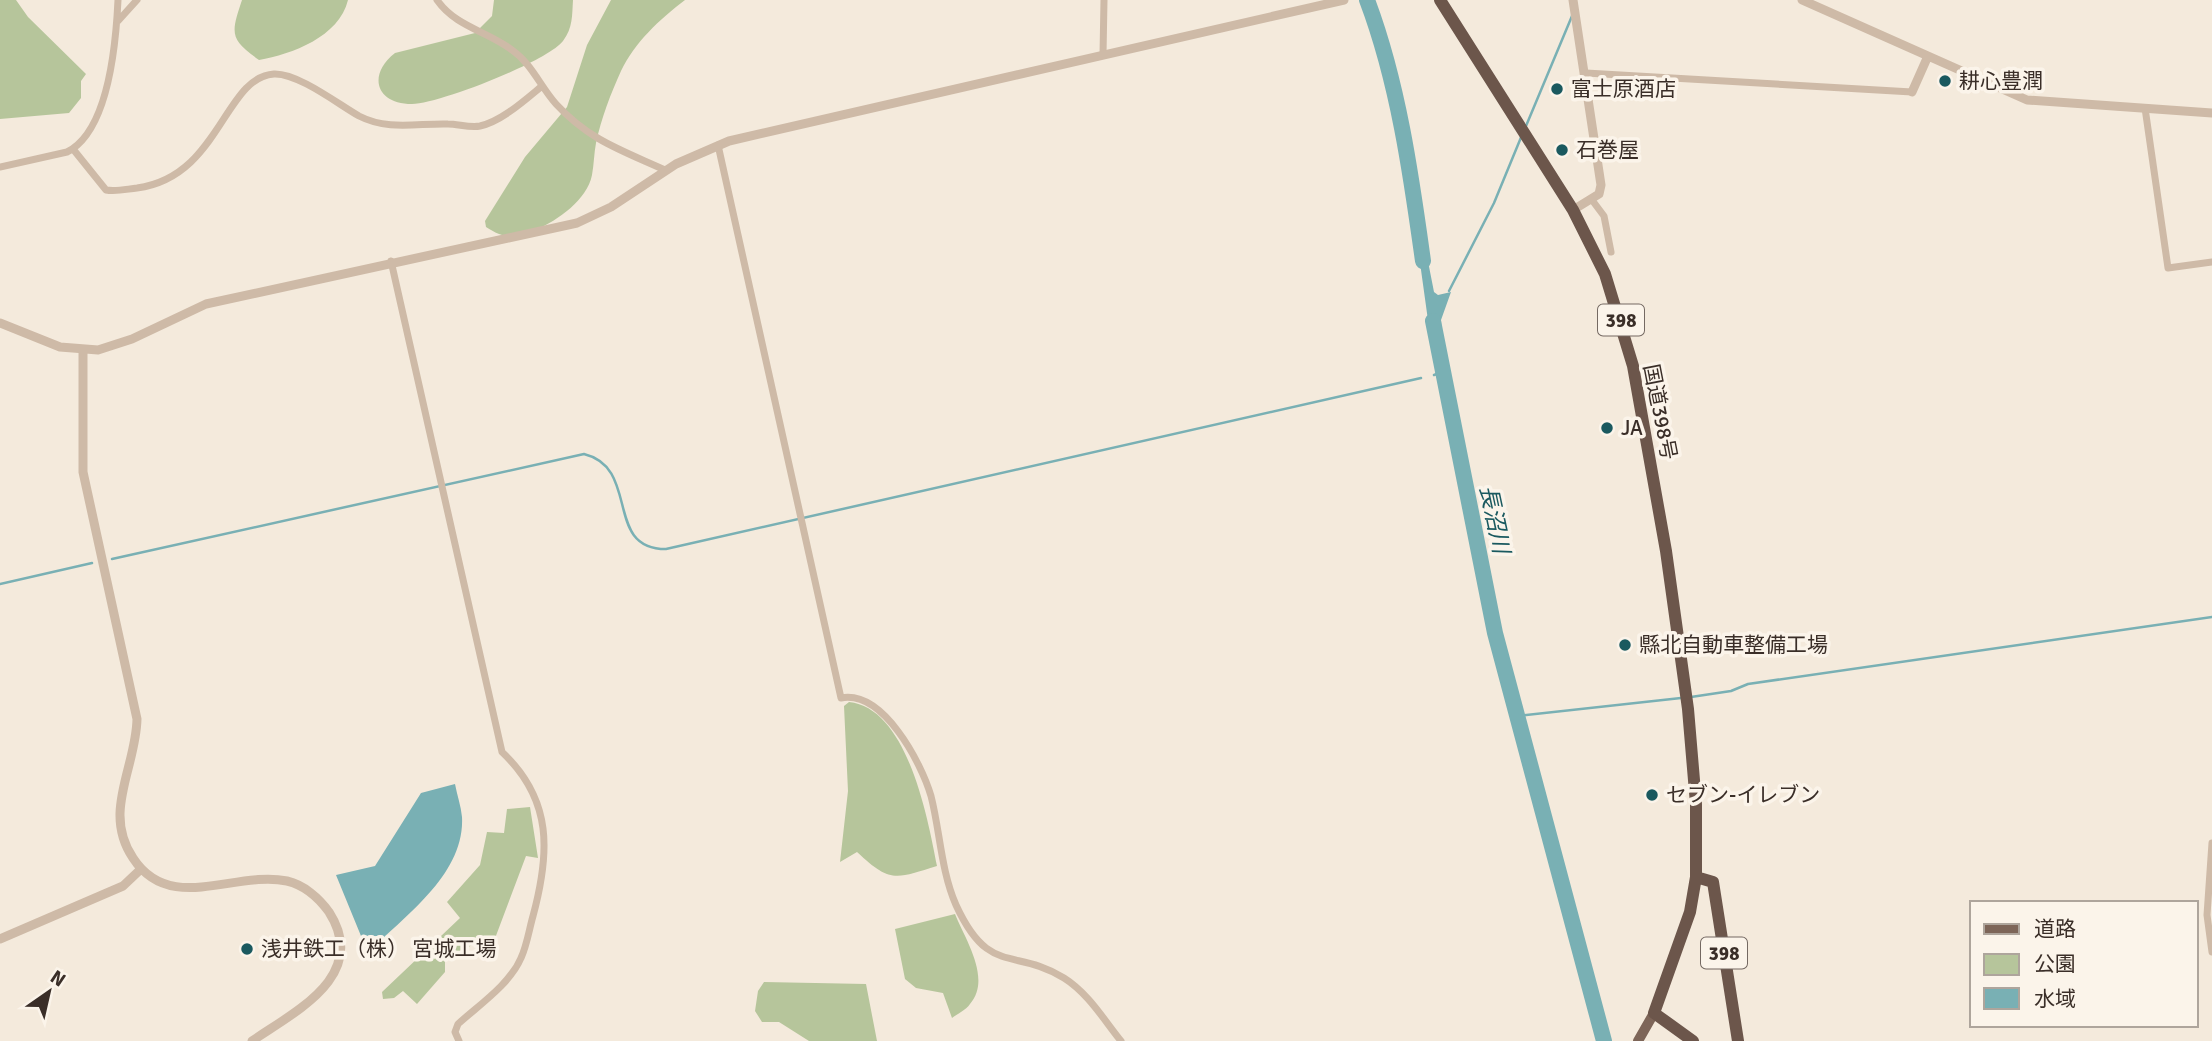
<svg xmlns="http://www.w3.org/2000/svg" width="2212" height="1041" viewBox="0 0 2212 1041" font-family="Signika,'Noto Sans JP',sans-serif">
<rect width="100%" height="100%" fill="#f4eadc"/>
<path fill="#b6c59b" d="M0,0H16L28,17L86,74L81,81V98L69,113L0,119Z
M242,0H348C339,37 292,54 259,60C229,39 231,33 242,0Z
M494,0H573C572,15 573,28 563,41C548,61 439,104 412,104C376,104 367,75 395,53L475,33L492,16Z
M611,0H685C659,20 635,42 621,71C611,93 601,119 596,143C594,153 594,164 592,175C587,200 558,220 536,230C517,239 504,239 486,227L485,221L525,157L567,107L587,45Z
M849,702C908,708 928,820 937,866C895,879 890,883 857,852L840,862L848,791L844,706Z
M530,807L538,858L526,856L494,941L483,940L445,958V972L417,1004L403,991L394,998L383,999L382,992L460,918L447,902L480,865L487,832L504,833L507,809Z
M955,914C965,939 992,979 970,1004C966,1010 957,1014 952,1018L943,993L916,988L905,979L895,929Z
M764,982L866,984L877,1041H809L779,1022H762L755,1011L758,991Z"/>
<path fill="#79b0b4" d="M1417,241H1424L1434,292L1438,295L1451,292L1441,320L1442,340L1431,342Z
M455,784C457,795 461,806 462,817C465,875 404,916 368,953L336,875L375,866L421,793Z"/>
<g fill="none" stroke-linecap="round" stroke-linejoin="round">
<path stroke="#79b0b4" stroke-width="2.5" d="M1526,126L1572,16
M1449,291L1494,203L1522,135
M1434,375L1442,372
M112,559L584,454C641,468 603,549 666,549L1421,378
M0,584L92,563
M1691,697L1731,691L1748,684L2212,617
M1517,716L1681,698"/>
<path stroke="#79b0b4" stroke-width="16" d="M1367,0C1398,82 1411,174 1423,261
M1433,321L1495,633L1604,1041"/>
<path stroke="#cebaa7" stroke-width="7" d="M437,0C456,27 487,31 512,50C532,64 540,86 556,104C589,140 621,150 665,170
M118,21L137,0
M1103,55L1104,0
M1586,73L1912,92
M2145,108L2168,268L2212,262
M718,145L841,698C883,690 921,762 931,796C940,831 941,871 956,905C989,977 1014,947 1064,978C1088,993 1104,1020 1121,1041
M73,149L106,190C116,192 127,189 137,188C220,177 224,77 274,74C298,73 338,104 359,116C388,131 418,123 448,124C458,124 470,128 480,126C502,121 525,100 542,86
M0,167L67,152C109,131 116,42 118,0
M1592,200L1604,216L1611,252
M391,261L502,752C553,800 550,853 533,916C529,930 527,945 521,958C510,984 479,1005 458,1024L455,1032L459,1041
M2212,843L2207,915L2212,952"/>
<path stroke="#cebaa7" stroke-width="9" d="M1802,0L2027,100L2212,113
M1912,92L1928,56
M1573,210L1599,194L1601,185L1573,0
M0,323L60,347L98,350L132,339L206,304L577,223L611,207L676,164L729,141L1344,0
M83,351V472L137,719C136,768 102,812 133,858C170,915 235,870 287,881C304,885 319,898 329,912C370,976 294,1012 252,1041
M0,939L123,886L141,869"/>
<path stroke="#7d6558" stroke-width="10" d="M1638,1041L1654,1013"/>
<path stroke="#6c564b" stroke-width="12" d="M1440,0L1573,210L1605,274L1633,366L1666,551L1688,709L1696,804V877L1690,912L1654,1013L1693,1041
M1696,877L1713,882L1738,1041"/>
</g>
<g fill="#1a595f" stroke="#fbf4ea" stroke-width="2.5">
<circle cx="1945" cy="81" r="7"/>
<circle cx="1557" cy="89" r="7"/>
<circle cx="1562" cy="150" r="7"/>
<circle cx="1607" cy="428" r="7"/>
<circle cx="1625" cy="645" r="7"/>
<circle cx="1652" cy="795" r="7"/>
<circle cx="247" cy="949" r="7"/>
</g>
<g text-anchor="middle" stroke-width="7" stroke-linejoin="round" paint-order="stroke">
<g fill="#fbf4ea" stroke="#746962" stroke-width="2">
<rect x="1598" y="304.5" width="46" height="31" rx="5"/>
<rect x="1701" y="937.5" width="46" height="31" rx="5"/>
</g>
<g font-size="19" font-weight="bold" fill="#3a2e28">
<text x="1621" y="327">398</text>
<text x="1724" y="960">398</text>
</g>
<g font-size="21" fill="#3a2e28" stroke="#fbf4ea" text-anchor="start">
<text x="1959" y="88">耕心豊潤</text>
<text x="1571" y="96">富士原酒店</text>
<text x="1576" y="157">石巻屋</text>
<text x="1621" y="435">JA</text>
<text x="1639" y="652">縣北自動車整備工場</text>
<text x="1666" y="802">セブン-イレブン</text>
<text x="261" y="956">浅井鉄工（株） 宮城工場</text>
</g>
<g font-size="21" fill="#3a2e28" stroke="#fbf4ea">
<text transform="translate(1660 412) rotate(79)" y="7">国道398号</text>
</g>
<g font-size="23" font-style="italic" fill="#1a595f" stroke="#fbf4ea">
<text transform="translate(1495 519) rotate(78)" y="8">長沼川</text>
</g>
</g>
<rect x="1970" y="901" width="228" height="126" fill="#fbf4ea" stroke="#aea59c" stroke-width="2"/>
<rect x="1984" y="924" width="35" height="10" fill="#7d6558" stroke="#aea59c" stroke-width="2"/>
<text x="2034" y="936" font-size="21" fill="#3a2e28">道路</text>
<rect x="1984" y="954" width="35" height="21" fill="#b6c59b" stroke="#aea59c" stroke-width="2"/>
<text x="2034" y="971" font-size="21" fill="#3a2e28">公園</text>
<rect x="1984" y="988" width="35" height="21" fill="#79b0b4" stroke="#aea59c" stroke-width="2"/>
<text x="2034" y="1006" font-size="21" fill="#3a2e28">水域</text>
<g transform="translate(49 992) rotate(34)" stroke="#fbf4ea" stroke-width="5" paint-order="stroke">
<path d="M0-5L12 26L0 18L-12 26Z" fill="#3a2e28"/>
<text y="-10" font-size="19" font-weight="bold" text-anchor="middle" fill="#3a2e28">N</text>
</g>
</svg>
